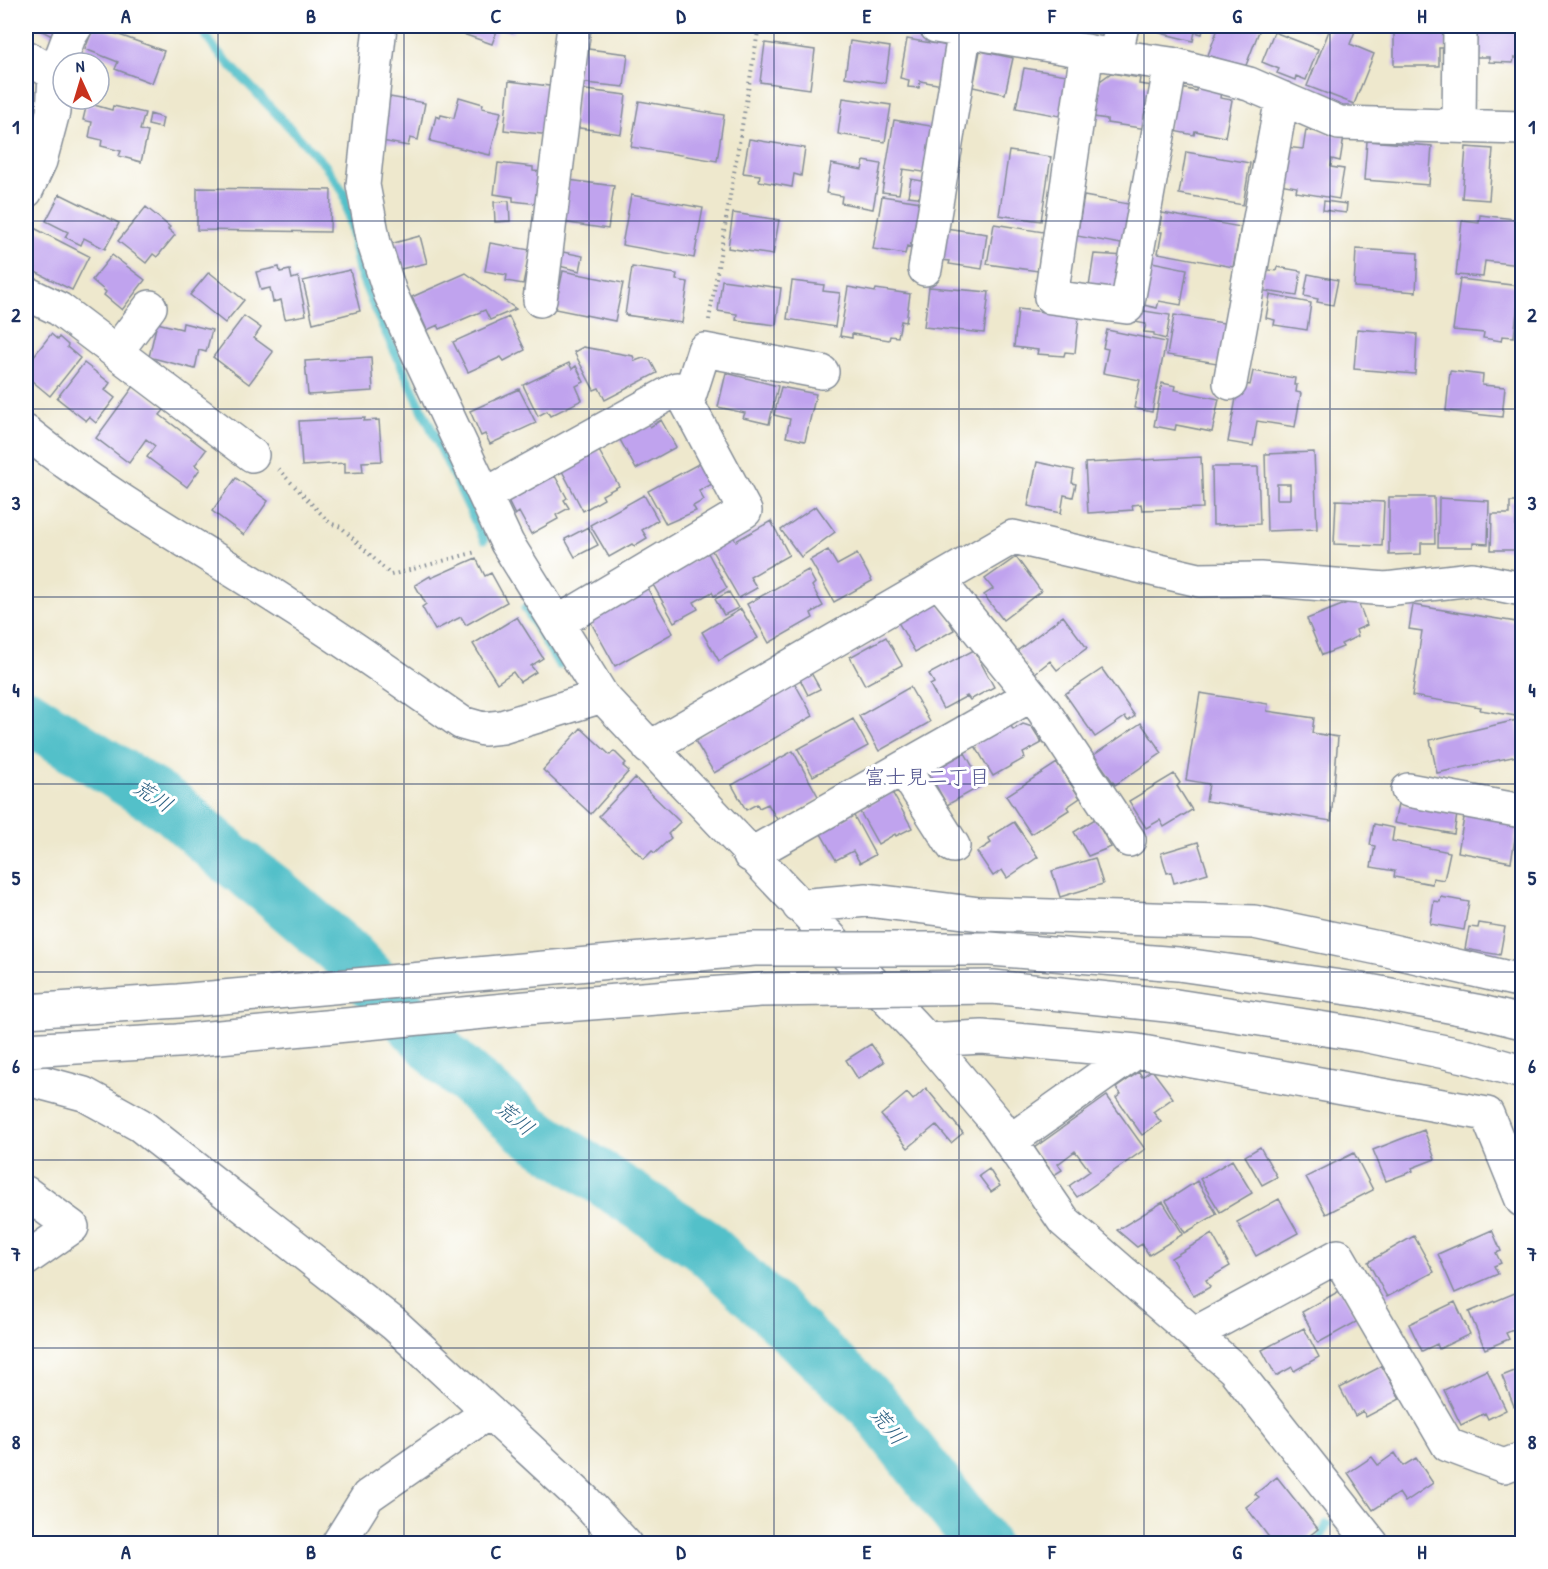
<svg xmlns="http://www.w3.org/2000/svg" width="1548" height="1569" viewBox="0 0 1548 1569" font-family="'Patrick Hand','Klee One',sans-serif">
<rect width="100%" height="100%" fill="#fff"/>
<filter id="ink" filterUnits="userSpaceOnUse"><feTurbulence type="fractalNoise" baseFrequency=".0167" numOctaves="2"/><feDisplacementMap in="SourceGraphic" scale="12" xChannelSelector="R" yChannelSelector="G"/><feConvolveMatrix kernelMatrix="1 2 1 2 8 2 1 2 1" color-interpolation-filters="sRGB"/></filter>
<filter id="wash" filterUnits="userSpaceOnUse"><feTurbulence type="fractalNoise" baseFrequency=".008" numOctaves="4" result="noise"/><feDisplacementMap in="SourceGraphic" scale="24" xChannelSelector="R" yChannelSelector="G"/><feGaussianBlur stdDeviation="1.35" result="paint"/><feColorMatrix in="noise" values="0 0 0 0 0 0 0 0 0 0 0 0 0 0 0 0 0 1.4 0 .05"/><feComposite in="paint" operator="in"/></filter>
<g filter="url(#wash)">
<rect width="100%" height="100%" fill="#eee8cd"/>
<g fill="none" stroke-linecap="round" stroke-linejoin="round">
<path stroke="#52c0c9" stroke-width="9" d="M199,26L216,50L325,165L344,193L359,270L376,312L484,540
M525,608L559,665
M1318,1544L1327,1524"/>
<path stroke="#52c0c9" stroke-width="54" d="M26,715L174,809L226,855L270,889L349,957L446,1059L528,1130L703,1245L872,1404L982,1544"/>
</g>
<g id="blocks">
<path fill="#c0a3ee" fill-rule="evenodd" d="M32,26H62L56,38Z
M94,26L164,51L152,83L115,69L118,62L85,49Z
M440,26H515L512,33L498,28L492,44Z
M1030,26H1083L1080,40Z
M1162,26H1204L1202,34L1195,32L1193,41L1160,33Z
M1219,26H1261L1245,68L1208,55Z
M1301,26H1317L1315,31Z
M1331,26H1357L1350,44L1374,54L1354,104L1307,86Z
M1360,26H1381L1378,33Z
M1394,26H1447V48H1439V66H1394Z
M1478,27L1522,28L1521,58H1514L1513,63L1489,62V57H1472V33H1477Z
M1274,32L1318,49L1306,80L1296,76L1295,80L1277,73L1279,69L1262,62Z
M907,39L949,46L942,85L920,81L919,88L908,87L909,80L900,78Z
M850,41L890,47L885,83L845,77Z
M765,43L815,50L810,89L760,82Z
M580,48L628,54L624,87L576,82Z
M980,51L1013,58L1005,94L973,87Z
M1024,68L1073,76L1065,117L1016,108Z
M1111,73L1140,78L1139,84L1153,86L1147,129L1107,123V119L1094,117L1100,81Z
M509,81L557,87L551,135L504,130Z
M1197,85L1221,90L1220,98L1232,100L1225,137L1195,131L1194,135L1168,130L1176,87L1196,91Z
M26,87L34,91L26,105Z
M578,89L626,95L621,134L573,127Z
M384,96L425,103L418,140L410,138L408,146L376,140Z
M459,97L483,104L482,108L501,112L490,155L430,141L436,116L440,118L441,115L454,118Z
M843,98L891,105L885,142L838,134Z
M639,101L724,115L717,161L631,147Z
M87,103L112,110L113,106L145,113L140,130L148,132L141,162L119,156L121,151L101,146L102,140L89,137L92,122L83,120Z
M150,114L163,118L161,128L148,125Z
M894,120L937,127L930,173L903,169L899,194L882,192Z
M1306,130L1344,136L1340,161L1332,159L1331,167L1344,169L1339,199L1296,192L1297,187L1279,184L1285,147L1303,149Z
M749,139L805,148L801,176L794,174L792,187L759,181L760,175L743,173Z
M1367,141L1432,146L1429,185L1364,180Z
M1466,147L1493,149L1489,200L1462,198Z
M1009,151L1051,157L1041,221L999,215Z
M1186,152L1250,163L1243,205L1179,194Z
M864,161L881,164L873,209L841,203L842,196L826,193L831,164L862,170Z
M498,163L533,167V171L543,172L538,204L513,201V197L494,194Z
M911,179L928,182L925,198L908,196Z
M568,180L614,186L608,229L562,222Z
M197,188L331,190L330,232L197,230Z
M60,194L119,223L105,249L84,238L81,245L65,237L68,232L46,221Z
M631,195L703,208L694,258L622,245Z
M882,196L927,203L921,244L911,243L910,247L907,246L905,254L873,249Z
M1084,196L1134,205L1126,245L1077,236Z
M509,201L510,221L495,222L494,202Z
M1324,201L1347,204L1346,213L1323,210Z
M146,207L170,227L168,229L175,235L157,257L153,254L146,263L118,241Z
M733,213L779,220L773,255L728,248Z
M1162,213L1241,227L1233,267L1158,253L1162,232H1159Z
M1480,215L1522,220L1520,265L1485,261L1483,277L1456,275L1462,221L1479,223Z
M994,224L1044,232L1038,271L987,264Z
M32,227L89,256L72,290L27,268L32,259L26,255L30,244L26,242V240Z
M945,228L987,234L982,269L949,264L950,261L941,260Z
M420,236L427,263L396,270L390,244Z
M490,243L530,250L523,284L506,281L507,275L485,271Z
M1356,249L1418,253L1416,292L1354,287Z
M558,251L583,256L580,271L555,265Z
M1094,254L1126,256L1120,292L1089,287Z
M112,255L145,280L122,310L104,295L106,292L92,280Z
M1147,261L1187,269L1181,305L1159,301L1157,308L1139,304Z
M279,267L280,272L290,270L292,279L298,277L306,315L285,319L281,300L273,302L270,288L261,290L256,272Z
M632,267L677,274L676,280L688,282L682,323L625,315Z
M1277,267L1301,271L1297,296L1259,290L1263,269L1276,271Z
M350,270L360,311L313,323L303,281Z
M563,271L623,283L615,321L555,309Z
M209,272L244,300L225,323L190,295Z
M466,273L516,309L490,320L485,310L440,329L438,325L427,330L412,297Z
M1308,274L1338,280L1333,305L1317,302L1318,299L1304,296Z
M1460,279L1520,286L1514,337L1502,336L1501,341L1483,338L1484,333L1453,330Z
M722,280L781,288L776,325L736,320L737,314L718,311Z
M792,281L824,285L823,291L840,293L835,327L787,319Z
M848,287L875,292L876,289L910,294L906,322L901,321L898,337L890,336L889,340L852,334V338L840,336Z
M929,287L989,292L984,333L924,327Z
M1270,295L1311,303L1307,330L1274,325L1275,320L1266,318Z
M1018,309L1079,316L1075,353L1065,352L1064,356L1037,354L1038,350L1014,347Z
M1138,310L1170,315L1166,339L1154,336V333L1144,332L1146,324L1135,322Z
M1174,315L1230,324L1223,364L1167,355Z
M244,316L261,328L254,338L273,352L249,384L213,357Z
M509,317L525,350L504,361L501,357L468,372L453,342Z
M157,323L182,329L183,323L212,330L206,352L199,350L195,369L149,357Z
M1357,329L1417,334L1415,374L1354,369Z
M1107,330L1166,342L1152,412L1134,408L1140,380L1103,373L1108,349L1103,348Z
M51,334L58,340L59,337L68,345L67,347L80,358L50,396L26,376V366Z
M583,347L633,356L635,361L643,358L650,360L657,373L605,400L599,388L594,390L574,352Z
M371,357L373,391L308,395L305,361Z
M84,363L110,383L105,390L115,398L96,423L89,417L86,421L57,398Z
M569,363L572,369L576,366L584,382L576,386L582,400L550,416L547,411L538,416L523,385Z
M1253,371L1295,378L1294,385H1297L1296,392L1301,393L1295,427L1257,421L1253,446L1228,442L1237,393L1242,394L1244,384L1250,385Z
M1450,371L1483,375L1482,385L1505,387L1502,417L1446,411Z
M726,373L778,386L769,424L743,418L745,413L718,407Z
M1162,383L1176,386L1175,390L1219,399L1212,432L1176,425L1175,430L1154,426Z
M134,386L165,409L160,415L206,450L195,465L200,469L187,487L147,457L155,446L146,439L129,463L96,438Z
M781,387L816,394L805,441L786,437L790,419L774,415Z
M519,389L536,423L490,444L485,434L481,436L470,411Z
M365,418L364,421L379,420L382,461L362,462L363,472L345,473V463L302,466L299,421Z
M646,420L650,427L661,420L676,447L636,469L618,436Z
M598,449L619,486L602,495L604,499L583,511L561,469Z
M1314,452L1317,529L1267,531L1265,454ZM1277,484H1290V499H1277Z
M1201,457L1203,508L1142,510L1141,504L1132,505L1133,510L1088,513L1085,463Z
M702,462L714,483L699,491L704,500L693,506L696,511L666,524L648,491Z
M1037,462L1074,470L1072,483L1076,484L1073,497L1064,495L1061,513L1028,506Z
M1212,467H1258L1260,524L1213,525Z
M555,476L567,498L564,500L569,508L556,515L558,519L531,534L519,512L515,515L508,501Z
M236,478L268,501L244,535L212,511Z
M644,495L658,520L642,530L647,538L634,546L632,544L609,557L590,525Z
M1389,497H1434L1435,543H1421V554L1389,555Z
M1439,498L1489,501L1488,544L1473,543V547H1438Z
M1336,500L1384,502L1382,546L1334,544Z
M1510,502H1522V519H1516L1515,550H1491L1492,514H1510Z
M816,506L835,532L801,557L781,530Z
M771,521L789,555L750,577L757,588L739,598L711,549L733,536L736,541Z
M588,527L598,545L575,557L565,539Z
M828,550L837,565L857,554L872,581L834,602L810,560Z
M708,553L727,588L714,596L712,592L694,602L698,609L674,622L651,581Z
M1016,557L1041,591L1003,620L984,595L993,589L985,579Z
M476,558L485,576L491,573L507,602L466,625L461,617L435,630L422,607L426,604L415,585L430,576L431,578Z
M808,570L815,583L812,586L823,606L811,613L813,618L769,643L747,604Z
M646,586L673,633L615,666L589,619Z
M729,592L738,608L724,615L715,599Z
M1357,599L1367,625L1356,630L1358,636L1341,644L1343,647L1322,655L1307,619Z
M937,600L954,630L915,652L898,622Z
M1413,605L1522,623V717L1480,710L1481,707L1412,696L1422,631L1409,629Z
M741,609L758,638L719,661L702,632Z
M1063,616L1087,648L1057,670L1050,661L1035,673L1017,651Z
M517,617L543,658L531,666L536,672L520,682L513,672L497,683L473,644Z
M886,637L902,665L865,685L850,657Z
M974,650L994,687L970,700L967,696L943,709L930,685L934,683L929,674Z
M1102,669L1135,716L1128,721L1125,717L1095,737L1065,694Z
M810,671L820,689L808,695L799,677Z
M794,682L813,716L714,773L694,739Z
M910,687L930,722L879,751L859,716Z
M1200,693L1268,704L1267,711L1314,718L1312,733L1338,737L1331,821L1206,801L1209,784L1186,780Z
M853,719L868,746L813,776L798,749Z
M1517,720L1522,755L1437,773L1430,740Z
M1010,723L1013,730L1023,724L1032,727L1042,743L1023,753L1025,758L993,776L974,744Z
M1141,723L1162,753L1115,785L1094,755Z
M581,728L610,755L614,751L626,763L623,766L629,771L591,814L543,770Z
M793,751L819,798L778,821L768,804L759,808L757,804L746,810L732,785Z
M965,753L983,785L947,805L929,773Z
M1057,763L1080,798L1067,807L1069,810L1031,834L1006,796Z
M1174,774L1180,783L1177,786L1192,810L1164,827L1160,820L1146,828L1129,801Z
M635,778L680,822L668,834L671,838L655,853L652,851L644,859L599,816Z
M892,792L912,828L896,836L895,834L878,844L859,810Z
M1398,804L1457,814L1454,834L1394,823Z
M1465,812L1518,822L1511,862L1458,852Z
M853,814L875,855L860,863L853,851L836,860L820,832Z
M1095,819L1111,847L1088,856L1074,832Z
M1014,822L1038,857L1007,878L1002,870L993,876L977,852L991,843L988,838Z
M1374,824L1394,828L1392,841L1450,852L1444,880L1433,878L1432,884L1394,877L1395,871L1371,867L1375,846L1370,845Z
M1198,842L1208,873L1174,883L1171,872L1167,873L1161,853Z
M1095,858L1103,884L1060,897L1052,871Z
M1441,897L1469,902L1464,930L1430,924L1434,901L1440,902Z
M1479,923L1505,927L1500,955L1465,949L1469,927L1478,928Z
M871,1044L884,1062L858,1079L846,1060Z
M1152,1070L1173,1098L1153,1112L1161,1122L1142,1135L1116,1098L1121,1094L1116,1088L1139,1072L1142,1077Z
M926,1088L963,1133L951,1143L936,1125L908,1148L881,1115L907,1093L913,1100Z
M1107,1096L1145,1149L1077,1197L1069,1186L1090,1171L1075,1151L1058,1164L1062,1170L1054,1175L1034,1148Z
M1424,1130L1435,1159L1412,1168L1413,1171L1386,1181L1373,1150Z
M1260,1147L1277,1177L1262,1185L1245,1156Z
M1354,1153L1373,1190L1326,1214L1306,1177Z
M1232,1160L1252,1193L1220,1212L1200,1179Z
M989,1169L1000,1186L991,1192L979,1176Z
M1197,1181L1217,1214L1185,1233L1166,1201Z
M1279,1199L1298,1233L1256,1256L1237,1222Z
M1163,1202L1183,1234L1149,1255L1142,1244L1137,1247L1117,1230Z
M1492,1230L1501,1251L1496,1253L1501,1263L1494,1266L1498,1274L1455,1293L1438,1254Z
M1212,1234L1230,1266L1206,1280L1210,1287L1194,1296L1171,1258Z
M1414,1236L1434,1272L1387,1297L1368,1262Z
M1341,1290L1358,1321L1318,1343L1302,1312Z
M1522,1290V1326L1506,1333L1509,1339L1485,1349L1469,1312Z
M1455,1302L1470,1334L1439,1349L1437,1344L1422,1351L1409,1324Z
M1304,1328L1319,1357L1294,1371L1292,1367L1276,1376L1262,1350Z
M1382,1366L1400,1399L1366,1417L1363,1411L1355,1416L1340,1388Z
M1522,1368V1403L1514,1406L1502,1376Z
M1487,1370L1506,1410L1488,1419L1485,1413L1461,1425L1444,1390Z
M1395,1453L1403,1466L1416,1458L1433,1483L1405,1502L1399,1493L1373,1510L1348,1473L1372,1457L1378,1465Z
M1277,1477L1318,1529L1299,1544H1274L1246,1507L1259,1497L1255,1494Z"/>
</g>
</g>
<g filter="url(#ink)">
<use href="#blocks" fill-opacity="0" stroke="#848c96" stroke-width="1.5"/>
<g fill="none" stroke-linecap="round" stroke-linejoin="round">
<defs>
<path id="minor" d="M380,26L363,185L374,243L390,293L507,543L602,696
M936,26L1115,56L1171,64L1249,84L1339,123L1522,128
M1087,51L1051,297L1127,307L1171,64
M1115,56L1122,26
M26,57L55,74L53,112L40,161L26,191
M55,74L69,37L76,26
M1459,126L1460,29
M925,269L965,30
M26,293L59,309L252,455
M540,300L574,26
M116,352L150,307
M1230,383L1282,98
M26,432C108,498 200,548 288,605C347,642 404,683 462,723L483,729L502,727L602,696L927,1040L997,1123L1064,1221L1234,1369L1372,1544
M485,495L677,389L687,403
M939,581L1043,710L1129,840
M557,623L745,511L687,403L704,350L822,372
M649,748L1013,537L1199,580L1260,579L1386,589L1472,579L1522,589
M903,768L953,846
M1408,790L1522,811
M750,855L1031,695
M799,906L867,900L980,914L1254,922L1383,949L1522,981
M1481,1012L1522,1022
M927,1040L982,1037L1137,1051L1487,1114L1522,1200
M1469,1057L1522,1072
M26,1080H32L84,1094L140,1125L394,1324L584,1500L625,1544
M1010,1141L1137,1051
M26,1193L72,1227L26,1259
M1194,1334L1338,1256L1448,1445L1504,1466L1522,1459
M338,1544L368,1496L489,1412"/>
</defs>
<use href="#minor" stroke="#848c96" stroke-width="36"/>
<path stroke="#848c96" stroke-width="4" stroke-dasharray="1.5 4.5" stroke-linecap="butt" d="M709,320L759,26
M278,469L330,523L341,527L391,575L476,552"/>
<use href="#minor" stroke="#fff" stroke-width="33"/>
<defs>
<path id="minor-bridge" d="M26,1011L178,1001L754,949H990L1178,964L1369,991L1481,1012
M26,1050L177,1041L526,1008L760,990L993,987L1176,1006L1364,1035L1469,1057"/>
</defs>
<use href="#minor-bridge" stroke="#848c96" stroke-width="36" stroke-linecap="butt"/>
<use href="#minor-bridge" stroke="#fff" stroke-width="33"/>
</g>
</g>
<path fill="none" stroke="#1b2f5e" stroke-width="1.5" stroke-opacity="0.55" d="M218,26V1544M404,26V1544M589,26V1544M774,26V1544M959,26V1544M1144,26V1544M1330,26V1544M26,221H1522M26,409H1522M26,597H1522M26,784H1522M26,972H1522M26,1160H1522M26,1348H1522"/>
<g text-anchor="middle" stroke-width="6" stroke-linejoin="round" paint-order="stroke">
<g font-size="21" fill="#555890" stroke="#fff">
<text x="927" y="784">富士見二丁目</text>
</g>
<g font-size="21" font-style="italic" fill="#2e6283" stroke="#fff">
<text transform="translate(153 796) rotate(33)" y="7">荒川</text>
<text transform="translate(515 1118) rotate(39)" y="7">荒川</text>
<text transform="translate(888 1426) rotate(51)" y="7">荒川</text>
</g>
</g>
<rect width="1548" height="1569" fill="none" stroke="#fff" stroke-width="66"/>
<g transform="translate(81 81) rotate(356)"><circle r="28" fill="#ffffff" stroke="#a4acbf" stroke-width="1.5"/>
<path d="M0-4.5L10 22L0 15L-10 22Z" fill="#c8321e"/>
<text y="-9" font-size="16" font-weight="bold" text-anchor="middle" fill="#1b2f5e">N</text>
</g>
<rect x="33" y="33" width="1482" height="1503" fill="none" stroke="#1b2f5e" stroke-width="2"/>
<g font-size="20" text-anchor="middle" font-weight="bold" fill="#1b2f5e">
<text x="126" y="23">A</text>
<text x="311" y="23">B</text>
<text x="496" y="23">C</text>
<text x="681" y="23">D</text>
<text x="867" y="23">E</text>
<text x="1052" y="23">F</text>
<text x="1237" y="23">G</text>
<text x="1422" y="23">H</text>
<text x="16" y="134">1</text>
<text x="1532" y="134">1</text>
<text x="16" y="322">2</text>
<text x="1532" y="322">2</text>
<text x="16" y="510">3</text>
<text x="1532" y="510">3</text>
<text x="16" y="697">4</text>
<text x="1532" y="697">4</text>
<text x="16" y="885">5</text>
<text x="1532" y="885">5</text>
<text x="16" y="1073">6</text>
<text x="1532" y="1073">6</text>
<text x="16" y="1261">7</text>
<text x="1532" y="1261">7</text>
<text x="16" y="1449">8</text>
<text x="1532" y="1449">8</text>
<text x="126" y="1559">A</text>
<text x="311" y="1559">B</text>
<text x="496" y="1559">C</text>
<text x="681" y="1559">D</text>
<text x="867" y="1559">E</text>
<text x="1052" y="1559">F</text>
<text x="1237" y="1559">G</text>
<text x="1422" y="1559">H</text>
</g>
</svg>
